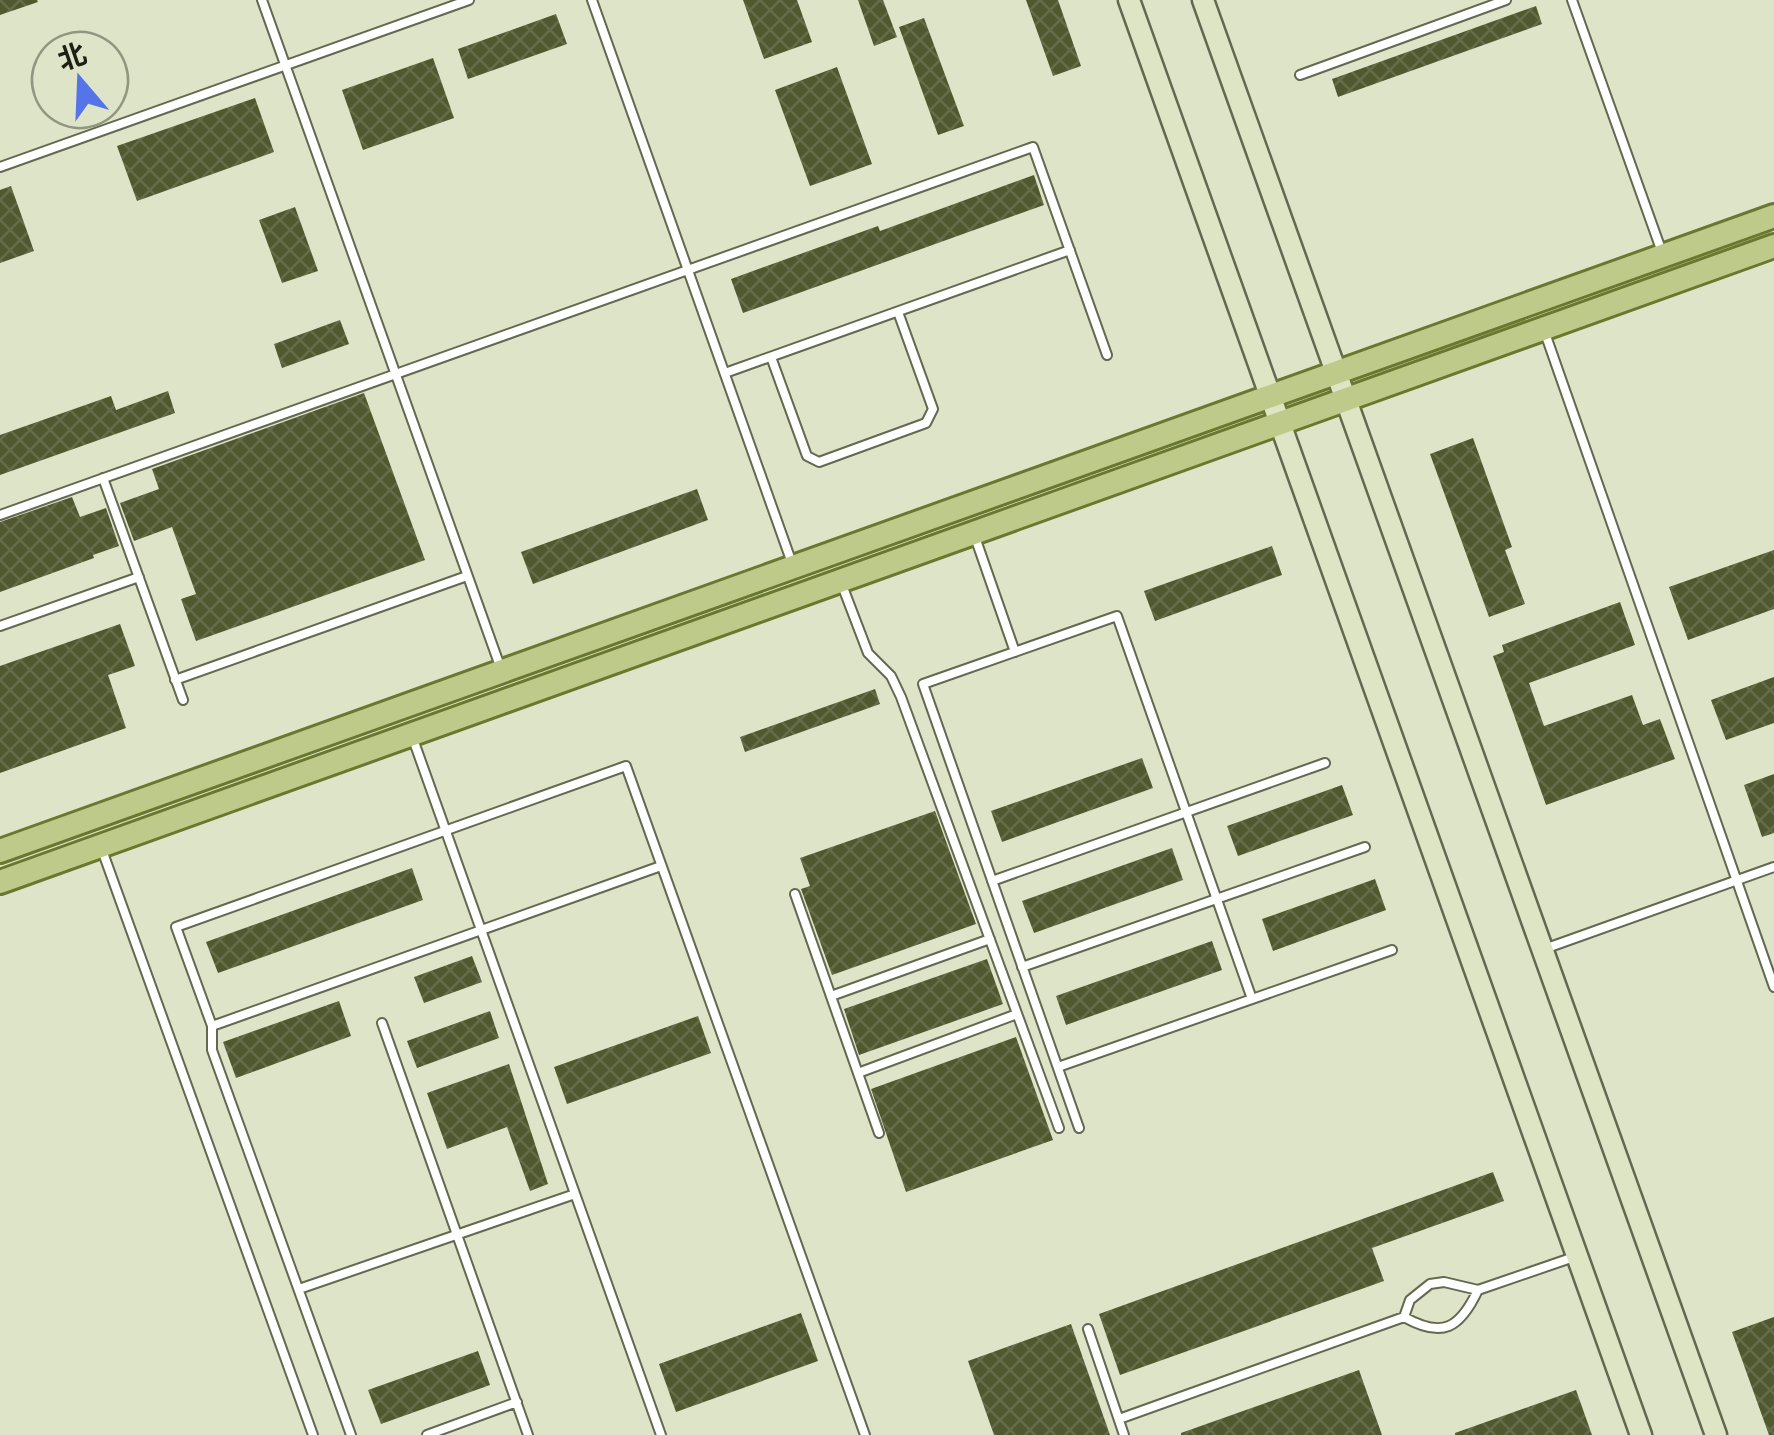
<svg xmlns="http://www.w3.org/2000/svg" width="1774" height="1435" viewBox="0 0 1774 1435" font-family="'Golos Text','Noto Sans SC',sans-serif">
<defs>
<pattern id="building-cross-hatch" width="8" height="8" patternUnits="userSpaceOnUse" patternTransform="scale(2.5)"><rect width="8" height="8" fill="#4f582e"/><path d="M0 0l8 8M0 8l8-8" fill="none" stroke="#656c4a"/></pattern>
</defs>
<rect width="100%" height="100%" fill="#dde4c8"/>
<path fill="url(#building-cross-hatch)" d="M0,0H37L38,2L0,15Z
M743,0H797L812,42L764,59Z
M858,0H883L897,37L874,46Z
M1026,0H1058L1081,66L1053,76Z
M1536,6L1542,24L1338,97L1332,79Z
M556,14L567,44L468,79L458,49Z
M924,18L964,126L938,135L899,27Z
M433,58L454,118L363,150L342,90Z
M837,67L872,164L810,186L775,90Z
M255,98L274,152L137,201L117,146Z
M1034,175L1044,205L743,313L731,279L878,226L880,231Z
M11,186L34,251L0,263V190Z
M295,207L318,271L282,283L259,220Z
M340,320L349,344L282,368L274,344Z
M168,391L175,413L0,475V435L111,396L116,410Z
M364,393L425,560L196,641L181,599L196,594L172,527L134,541L120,503L159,489L152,469Z
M1473,438L1512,547L1505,550L1525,604L1489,617L1430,454Z
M697,489L708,520L533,584L521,552Z
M72,497L80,517L106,508L119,546L93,555L94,558L0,592V522Z
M1272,546L1282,575L1155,621L1144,591Z
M1774,550V609L1688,640L1669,587Z
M1620,602L1635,645L1529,683L1544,726L1632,695L1643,725L1660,719L1675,759L1546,805L1493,656L1504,652L1502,645Z
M120,624L135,666L108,675L126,728L0,773V666Z
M1774,677V723L1726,740L1711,700Z
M875,689L880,704L745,752L740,737Z
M1142,758L1153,788L1002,842L991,811Z
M1774,774V833L1762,837L1744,785Z
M1342,785L1353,815L1238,856L1227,826Z
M935,811L976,924L832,975L801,889L810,886L800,858Z
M1172,848L1183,880L1034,933L1022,901Z
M412,868L423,900L218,973L206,942Z
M1375,879L1386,910L1273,951L1262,919Z
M1212,941L1222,970L1066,1025L1056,996Z
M472,956L482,982L424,1003L414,977Z
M987,959L1003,1004L859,1055L844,1009Z
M339,1001L351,1036L236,1078L223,1042Z
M490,1011L499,1038L417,1068L407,1041Z
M698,1016L711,1053L567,1104L554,1067Z
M1016,1037L1053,1140L906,1192L871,1089Z
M509,1064L548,1184L530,1191L507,1127L447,1149L427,1093Z
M1493,1172L1504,1201L1372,1248L1384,1281L1120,1375L1099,1314Z
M801,1313L818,1361L676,1412L659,1364Z
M1774,1317V1435H1769L1732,1332Z
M1071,1324L1110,1435H994L968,1361Z
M478,1351L490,1385L381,1424L368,1390Z
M1359,1370L1382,1435H1181V1433Z
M1576,1390L1592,1435H1455V1433Z"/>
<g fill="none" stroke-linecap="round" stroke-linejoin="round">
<defs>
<path id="lane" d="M262,0L501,669
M592,0L793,566
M1572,0L1663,255
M1300,75L1506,0
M0,167L469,0
M1545,333L1774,987
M771,357L807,456L819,462L926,423L933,409L898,312
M725,373L1070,250
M103,478L183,700
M0,515L1033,147L1107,355
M975,537L1015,652
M842,585L868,653L891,676L901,697L1059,1128
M0,626L139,577
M175,680L467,576
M413,739L661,1435
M102,850L313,1435
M992,881L1325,763
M795,894L879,1133
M1547,948L1774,867
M1022,967L1365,847
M831,996L990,939
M382,1023L528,1435
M212,1026L661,866
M1058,1067L1392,950
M858,1073L1017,1014
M1079,1128L923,684L1117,616L1252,999
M299,1289L575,1194
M1404,1317L1410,1300L1430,1284L1444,1282L1478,1290L1574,1257
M1088,1329L1124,1435
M1119,1419L1404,1317C1443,1339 1460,1328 1478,1290
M351,1435L212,1050V1026L176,927L626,766L865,1435
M427,1435L517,1402"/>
<path id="secondary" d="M1129,0L1641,1435
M1203,0L1716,1435"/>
<path id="primary" d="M0,851L1774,216
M0,882L1774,246"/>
</defs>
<use href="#lane" stroke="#636950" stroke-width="12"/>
<use href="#secondary" stroke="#636950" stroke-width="25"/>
<use href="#primary" stroke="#69782f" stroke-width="28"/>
<use href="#lane" stroke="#fff" stroke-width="8"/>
<use href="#secondary" stroke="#dee5c4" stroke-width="20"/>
<use href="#primary" stroke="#beca8a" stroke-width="22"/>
</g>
<g transform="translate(80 80) rotate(341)"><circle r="48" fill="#dde4c8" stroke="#919681" stroke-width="2.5"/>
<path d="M0-8L18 38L0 25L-18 38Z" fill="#5674e9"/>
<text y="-15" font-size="28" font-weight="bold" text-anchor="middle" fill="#1e2016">北</text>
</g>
</svg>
